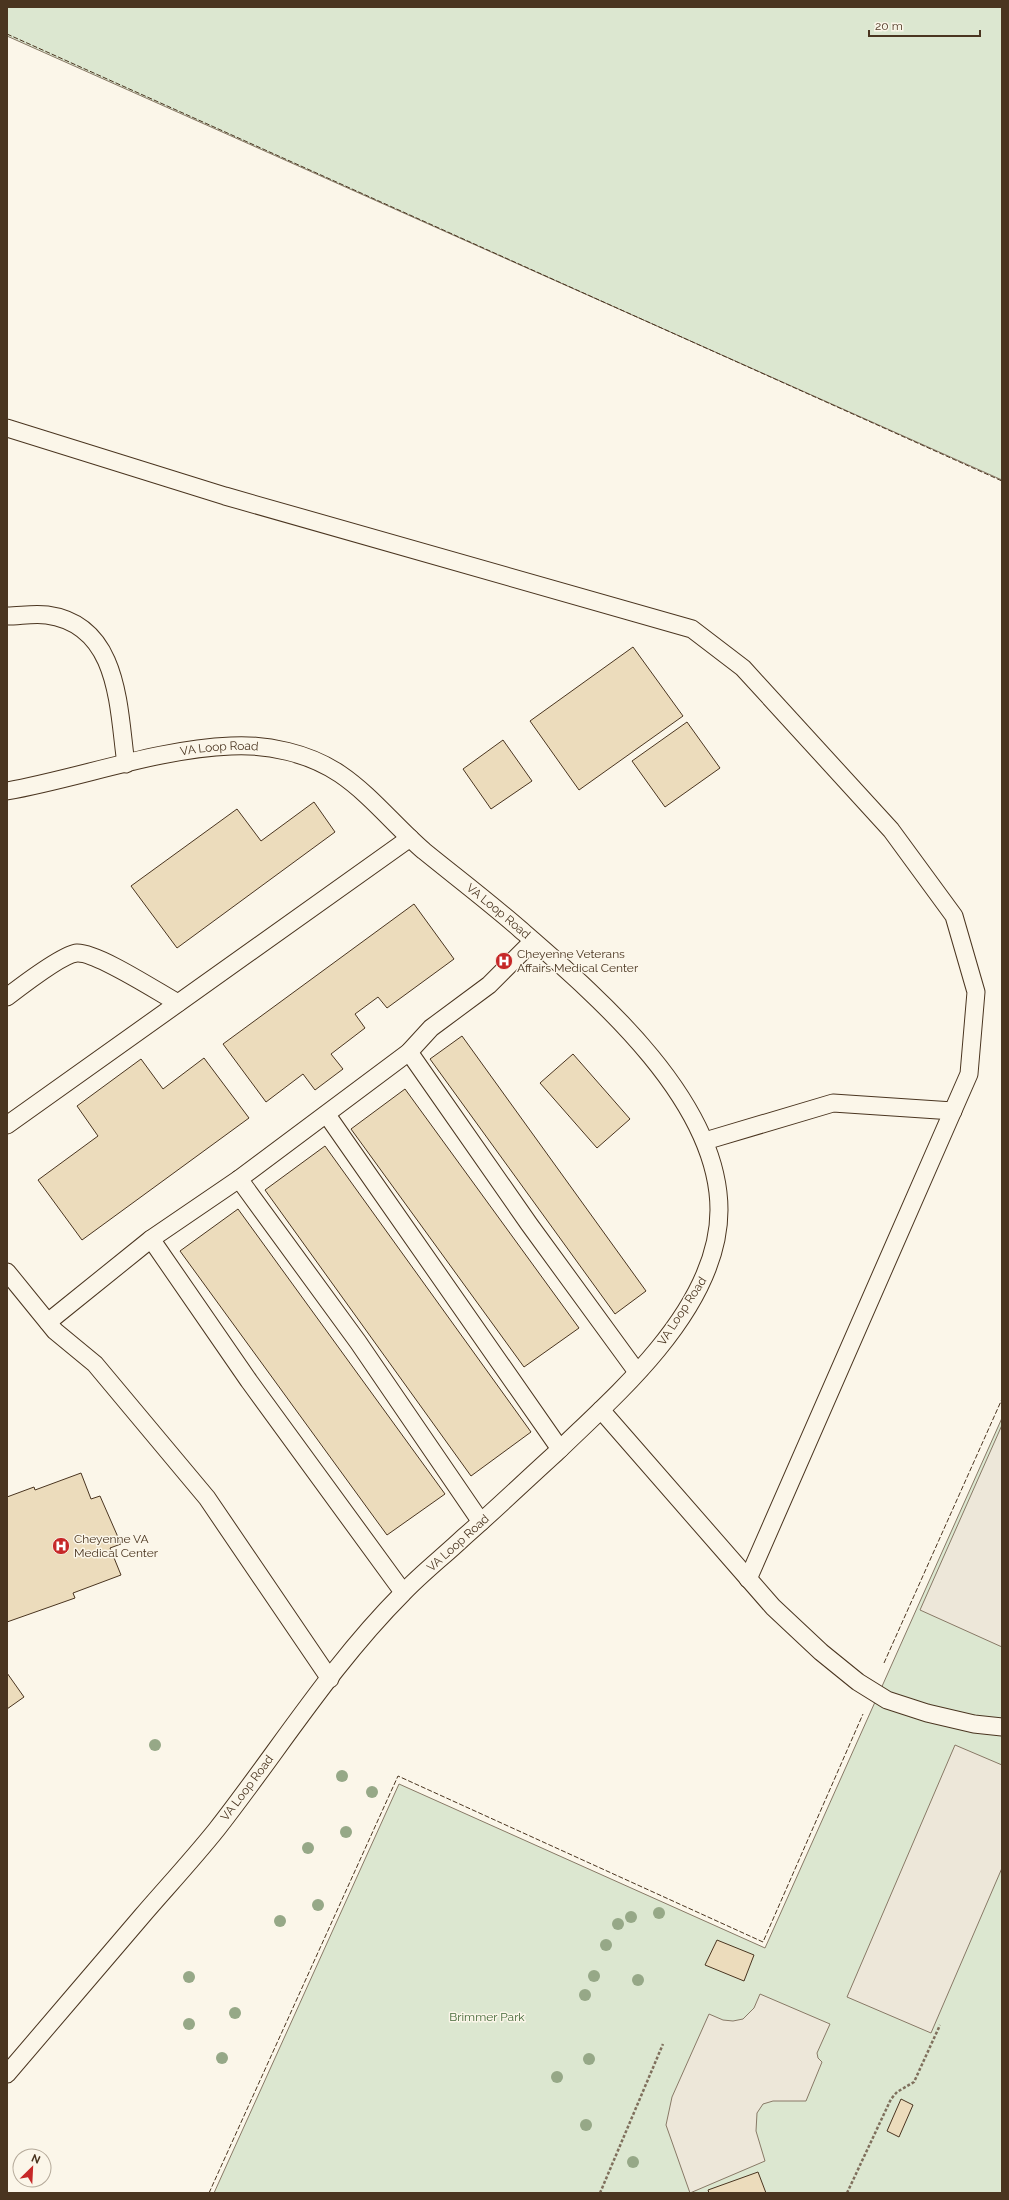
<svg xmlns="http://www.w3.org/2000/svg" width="1009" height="2200" viewBox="0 0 1009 2200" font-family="Raleway,sans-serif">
<rect width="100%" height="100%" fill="#fbf6e9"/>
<path fill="#dce7d0" stroke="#887966" d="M7,7H1002V480L7,36Z
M1002,1418V2193H214L399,1784L765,1948Z"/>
<path fill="#ede7d9" stroke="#887966" d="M1002,1425V1647L920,1610Z
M955,1745L1002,1765V1868L931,2033L847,1997Z
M760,1994L830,2024L817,2053L818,2058L822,2062L806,2101H773L763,2104L757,2113L756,2131L765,2161L690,2193L666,2125L672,2097L709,2014L723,2020L733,2021L743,2019L754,2008Z"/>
<path fill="#ecdcbc" stroke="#4a3520" d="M633,647L683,716L579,790L530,721Z
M687,722L720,768L665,807L632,761Z
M503,740L532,781L491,809L463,769Z
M314,802L335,832L177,948L131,886L237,809L261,841Z
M414,904L454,959L387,1008L378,997L355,1014L365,1028L331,1054L343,1069L315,1090L303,1074L266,1102L223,1044Z
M462,1036L646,1291L615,1314L430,1059Z
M573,1054L630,1119L597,1148L540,1083Z
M204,1058L249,1118L82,1240L38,1180L98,1136L77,1106L141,1059L163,1089Z
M405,1089L579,1328L524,1367L351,1129Z
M325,1146L531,1432L471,1476L265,1190Z
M238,1209L445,1494L387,1535L180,1251Z
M81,1473L91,1499L100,1496L121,1544L110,1548L121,1575L73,1593L75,1598L7,1622V1497L34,1487L35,1490Z
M7,1673L24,1697L7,1709Z
M717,1940L754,1955L744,1981L705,1965Z
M901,2099L913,2105L899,2137L887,2131Z
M758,2172L766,2193H709L708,2190Z"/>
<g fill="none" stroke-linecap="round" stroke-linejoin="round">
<defs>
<g id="lane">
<path d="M7,428L225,496L692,629L743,668L891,830L954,916L976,992L969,1074L748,1579"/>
<path d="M7,616C20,616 34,613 47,615C120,625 118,708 126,764"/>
<path id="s1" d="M7,791C80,778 157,749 231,746C267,744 309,753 340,774C371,795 395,826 424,851C456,877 489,902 521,930C597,996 719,1100 719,1210C719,1262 690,1310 658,1349C627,1387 591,1419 556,1453C525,1481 495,1510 464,1537C444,1556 422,1573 403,1593C332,1664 278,1751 217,1829C193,1859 167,1887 142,1916C97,1969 52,2021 7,2074"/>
<path d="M7,997C20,987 63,954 77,953C97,952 158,992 178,1003"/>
<path d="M409,1052L529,1224L637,1372"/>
<path d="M327,1115L560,1449"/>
<path d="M7,1125L410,838"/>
<path d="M705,1141L833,1103L953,1111"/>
<path d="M239,1179L358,1342L481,1522"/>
<path d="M151,1239L249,1381L403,1592"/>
<path d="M7,1272L55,1331L95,1364L207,1498L330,1679"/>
<path d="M48,1322L151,1239L239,1179L409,1052L431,1028L489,985L533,941"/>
<path d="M601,1410L773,1607L821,1652L858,1682L887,1700L927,1713L974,1724L1002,1727"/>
</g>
</defs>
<use href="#lane" stroke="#4a3520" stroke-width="19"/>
<path stroke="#7f6f5c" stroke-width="2.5" stroke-dasharray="3 2" stroke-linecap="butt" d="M600,2193L663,2044
M847,2193L891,2099L897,2092L914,2082L940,2025"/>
<use href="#lane" stroke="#fbf6e9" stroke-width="17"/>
<path stroke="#4a3520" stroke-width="1" stroke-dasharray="5 2" stroke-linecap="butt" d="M7,34L1002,481
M884,1663L1002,1399
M209,2193L398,1776L763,1942L863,1714"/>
</g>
<g fill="#96a887">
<circle cx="155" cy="1745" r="6"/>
<circle cx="342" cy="1776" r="6"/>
<circle cx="372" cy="1792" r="6"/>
<circle cx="346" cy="1832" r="6"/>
<circle cx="308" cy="1848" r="6"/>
<circle cx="318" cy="1905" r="6"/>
<circle cx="659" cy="1913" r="6"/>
<circle cx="631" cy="1917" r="6"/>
<circle cx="280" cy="1921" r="6"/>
<circle cx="618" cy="1924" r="6"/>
<circle cx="606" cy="1945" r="6"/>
<circle cx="594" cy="1976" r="6"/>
<circle cx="189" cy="1977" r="6"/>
<circle cx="638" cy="1980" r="6"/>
<circle cx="585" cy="1995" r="6"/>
<circle cx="235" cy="2013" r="6"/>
<circle cx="189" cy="2024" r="6"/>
<circle cx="222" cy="2058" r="6"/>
<circle cx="589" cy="2059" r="6"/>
<circle cx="557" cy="2077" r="6"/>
<circle cx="586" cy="2125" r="6"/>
<circle cx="633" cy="2162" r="6"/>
</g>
<defs>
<symbol id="hospital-disc" viewBox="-11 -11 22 22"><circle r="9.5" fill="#c62828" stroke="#fbf6e9"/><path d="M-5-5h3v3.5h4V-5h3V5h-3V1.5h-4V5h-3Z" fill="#fff"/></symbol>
</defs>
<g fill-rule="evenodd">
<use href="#hospital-disc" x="494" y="951" width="20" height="20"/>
<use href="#hospital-disc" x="51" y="1536" width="20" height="20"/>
</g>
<g text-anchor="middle" stroke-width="3" stroke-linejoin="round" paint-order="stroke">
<g font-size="12" fill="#4a3520" stroke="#fbf6e9">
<text dy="4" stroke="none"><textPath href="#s1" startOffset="217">VA Loop Road</textPath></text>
<text dy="4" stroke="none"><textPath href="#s1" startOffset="553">VA Loop Road</textPath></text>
<text transform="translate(682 1311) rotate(-57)" y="4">VA Loop Road</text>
<text transform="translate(458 1543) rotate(-42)" y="4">VA Loop Road</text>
<text transform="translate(247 1788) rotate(-53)" y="4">VA Loop Road</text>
</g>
<g font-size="12" fill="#4a3520" stroke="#fbf6e9" text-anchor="start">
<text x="517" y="958">Cheyenne Veterans<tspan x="517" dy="14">Affairs Medical Center</tspan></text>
<text x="74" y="1543">Cheyenne VA<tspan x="74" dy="14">Medical Center</tspan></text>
</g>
<g font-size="12" fill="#436837" stroke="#fbf6e9">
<text x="487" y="2021">Brimmer Park</text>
</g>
</g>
<rect width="1009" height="2200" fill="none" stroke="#4a3520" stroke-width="16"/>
<g transform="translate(32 2168) rotate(24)"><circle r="19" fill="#fbf6e9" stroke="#b4a999"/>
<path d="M0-3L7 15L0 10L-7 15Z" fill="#c62828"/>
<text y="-6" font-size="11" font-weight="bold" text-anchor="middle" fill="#4a3520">N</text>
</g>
<path d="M869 30v6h111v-6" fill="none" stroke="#4a3520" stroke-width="2"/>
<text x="875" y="30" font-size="12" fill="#4a3520" stroke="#fbf6e9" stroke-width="3" paint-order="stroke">20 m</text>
</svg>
